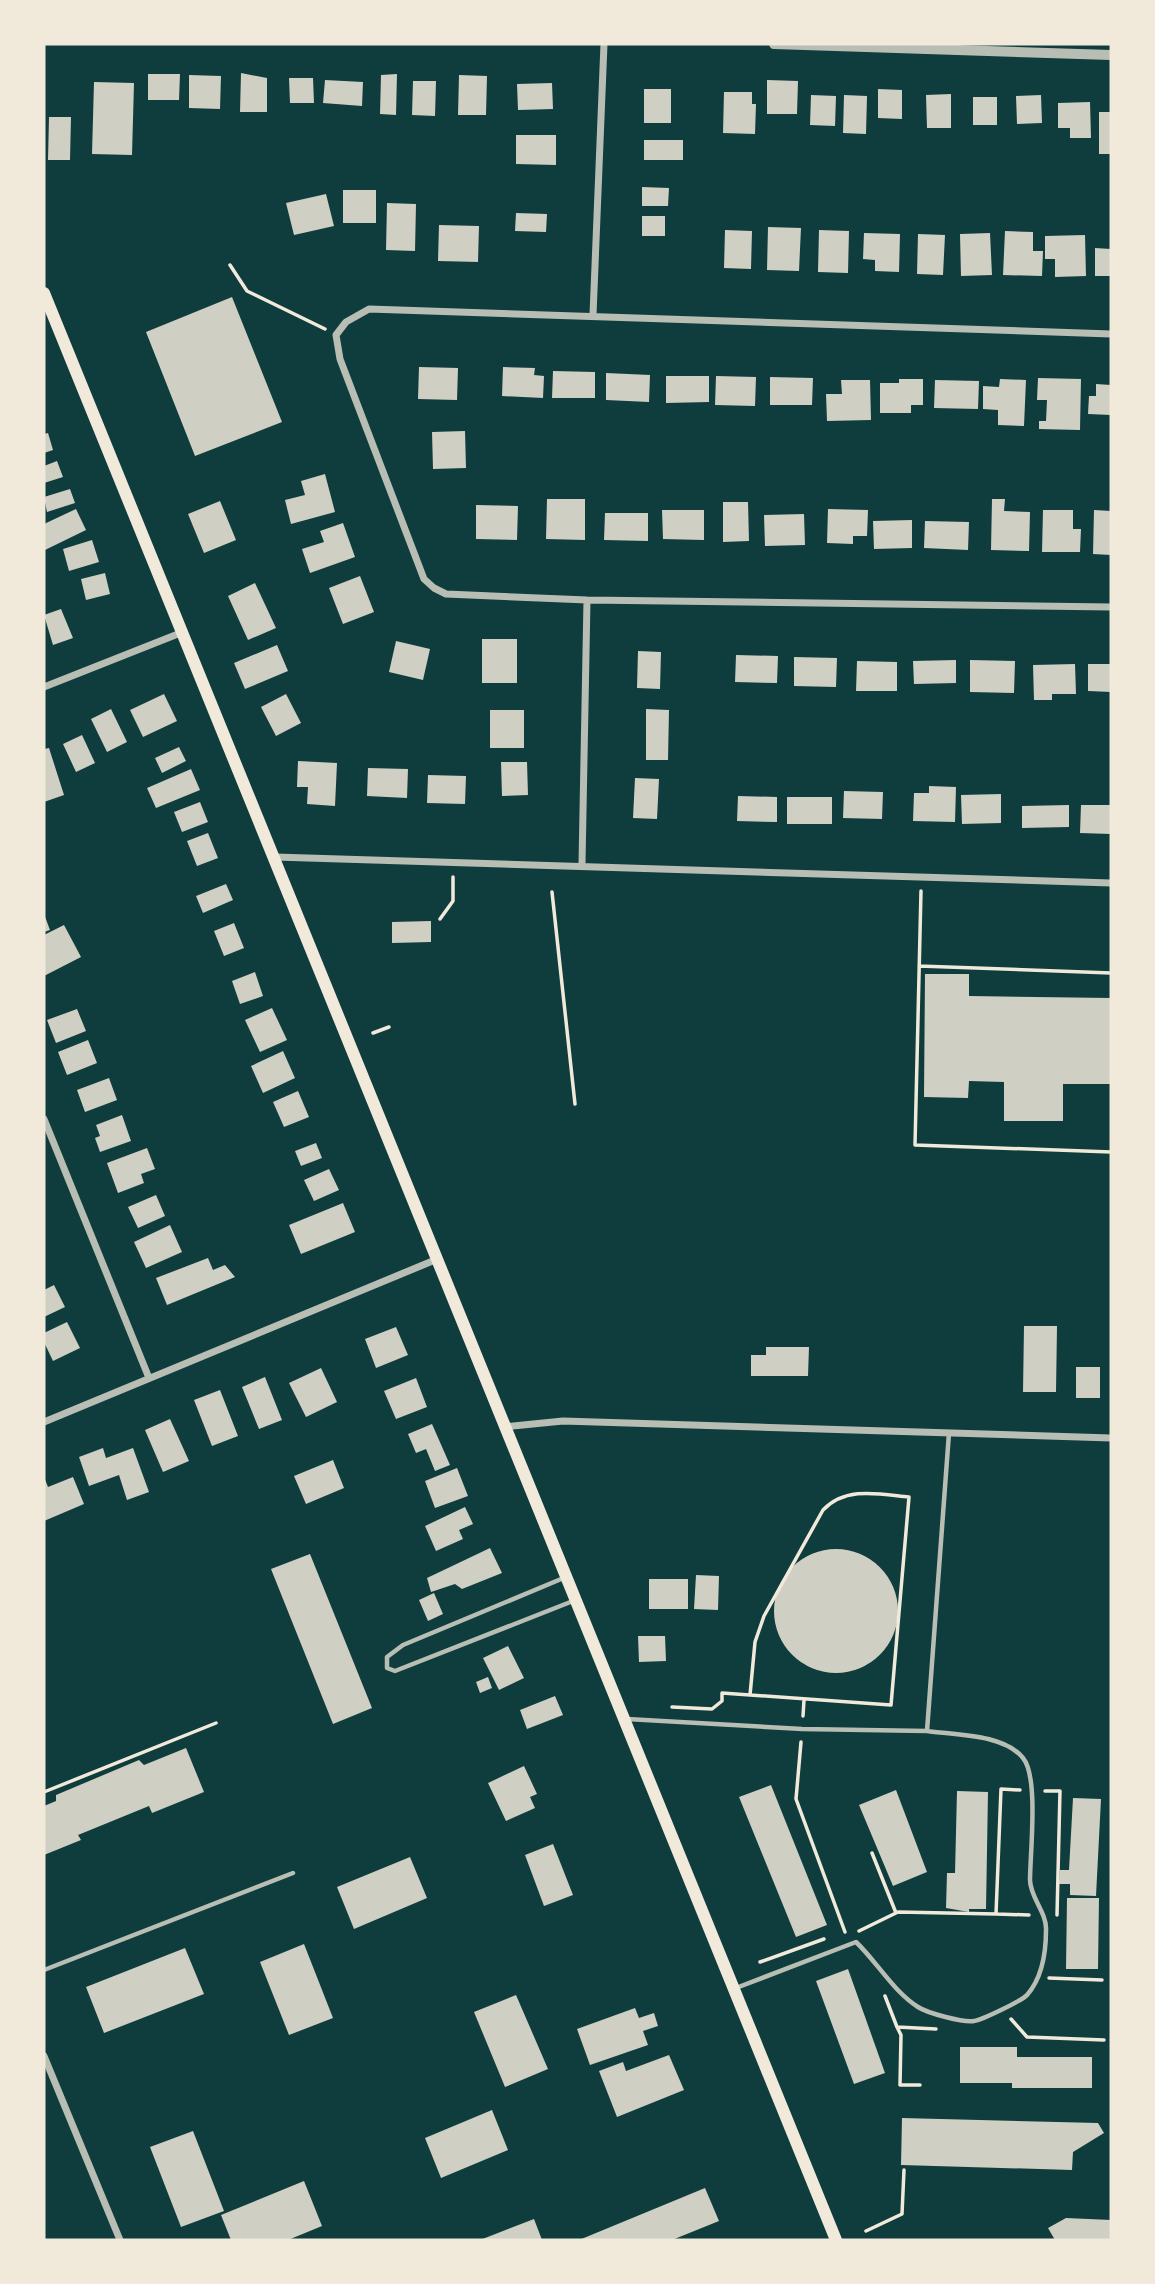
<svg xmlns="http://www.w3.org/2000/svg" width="1155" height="2284" viewBox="0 0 1155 2284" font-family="'Work Sans',sans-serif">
<rect width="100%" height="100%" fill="#0f3d3e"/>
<path fill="#cfcfc3" d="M241,73L267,78V112H240Z
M148,74H180L179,100H148Z
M397,74L396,115L380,114L381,75Z
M189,75L221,76L220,109L189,108Z
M459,75L487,76L486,115H458Z
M289,78H313L314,103H290Z
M325,80L363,82L362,106L323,103Z
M767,80L798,81L797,114H767Z
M413,81H436L435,116L412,115Z
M94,82L134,83L132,155L92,154Z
M552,83L553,109L518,110L517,84Z
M644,89H671V123H644Z
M878,89L902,90V119L878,118Z
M724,92H752V104H756L755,134L723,133Z
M951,94V128H927L926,95Z
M811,95L836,96L835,126L810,125Z
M844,95L867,96L866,134L843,133Z
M1041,95L1042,123L1017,124L1016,96Z
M973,97H997V125H973Z
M1090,102L1091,138H1070V128H1058V103Z
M1099,112H1111V154H1099Z
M49,117H71L70,160H48Z
M516,135H556V165L516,164Z
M644,140H683V160H644Z
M642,187L669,188L668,206H642Z
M343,190H376V223H343Z
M326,194L334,226L294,235L286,203Z
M387,203L416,204L415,251L386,250Z
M516,213L547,214L546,232L515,231Z
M642,216H665V236H642Z
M439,225L479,226L478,262L438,261Z
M768,227L801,228L799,271L767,270Z
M725,230L752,231L751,269L724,268Z
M819,230L849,231L848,273L818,272Z
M1005,231L1033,232V251H1043L1042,276L1003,275Z
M864,233L900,234L899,272L875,271V260L863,259Z
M990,233L992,275L961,276L960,234Z
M918,234L945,235L943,275L917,274Z
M1085,235L1086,276L1055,277V259H1045V236Z
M1095,248L1111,249V276H1095Z
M232,297L282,422L195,456L146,332Z
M419,367L458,368L457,400L418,399Z
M503,367L535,368L534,375L544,376L543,398L502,396Z
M553,371L595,372V398H552Z
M606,373L650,375L649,402L606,400Z
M666,376H709V402L666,403Z
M716,376L756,377L755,406L715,405Z
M770,377L813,378L812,405H770Z
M1038,378L1081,379L1080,430L1039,429V421H1046L1047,400H1037Z
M899,379H923V405H911V413H880V383H899Z
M1000,379L1026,380L1024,426L998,425V410L983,409V386L999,387Z
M841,380H870L871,420L827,421L826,394H842Z
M935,380L979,381L978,409L934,408Z
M1096,384L1111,385V415L1088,414L1089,396H1096Z
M465,431L466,468L433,469L432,432Z
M48,433L53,450L44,453V434Z
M57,461L63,477L44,483V466Z
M325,474L335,512L291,524L285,500L305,495L301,481Z
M70,489L75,503L47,512L44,497Z
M547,499H585V540L546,539Z
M992,499H1005L1004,511L1030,512L1029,551L991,550Z
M220,501L236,540L204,553L188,514Z
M723,502H748L749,541L723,542Z
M476,505L518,506L517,540L476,539Z
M76,509L86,530L45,550L44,524Z
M828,509L868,510L867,536H853V544L827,543Z
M662,510H704V540L663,539Z
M1043,510H1073V529H1081L1080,552H1042Z
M1094,510L1111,511V555L1093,554Z
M605,513H648V541L604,540Z
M804,514L805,545L765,546L764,515Z
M912,520V548L874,549L873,521Z
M925,521L969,522L968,550L924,548Z
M343,523L355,557L310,573L302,549L324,542L320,531Z
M92,540L99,562L69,571L63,549Z
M105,573L110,594L86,600L81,579Z
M360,576L374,612L343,624L329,588Z
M255,583L276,628L248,640L228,596Z
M61,609L73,638L53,645L44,615Z
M482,639H517V683H482Z
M396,641L430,649L423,680L389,672Z
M277,645L288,671L245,689L234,663Z
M638,651L661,652L660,689L637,688Z
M736,655L778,656L777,683L735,682Z
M794,657L837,658L836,687L794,686Z
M956,660V683L914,684L913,661Z
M970,660L1015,661L1014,693L970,692Z
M857,661L897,662V691H856Z
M1075,664L1076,694H1052V700H1034L1033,665Z
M1088,664H1111V692L1088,691Z
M164,694L177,721L143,737L130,710Z
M286,694L301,723L276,736L261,707Z
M111,709L127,742L107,752L91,719Z
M646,709L669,710L668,760H646Z
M490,710H524V748H490Z
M82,735L95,763L76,772L63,744Z
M179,747L186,761L162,773L155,758Z
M49,748L64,795L44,802V749Z
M298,761L337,763L335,806L307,804L308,787H297Z
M501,762H527L528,795L502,796Z
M368,768L408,769L407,798L367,796Z
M191,769L200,790L156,808L147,788Z
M428,775L466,776L465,804L427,803Z
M635,778L659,779L657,819L633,818Z
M929,786L956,787L955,822L913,821L914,793H929Z
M844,791L883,792L882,819L843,818Z
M1001,794V823L962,824L961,795Z
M738,796L777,797V822L737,821Z
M787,797H832V824H787Z
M200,802L208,822L182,832L174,812Z
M1069,805V827L1022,828V806Z
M1081,805H1111V834L1080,833Z
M208,833L218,858L197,866L187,841Z
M226,884L233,900L203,913L196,896Z
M44,914L50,930L44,932Z
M431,921V942L392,943V922Z
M234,923L244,948L224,956L214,931Z
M64,925L81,957L44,976V935Z
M255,972L263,996L240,1004L232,981Z
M925,974H969V996L1111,998V1084H1063V1121H1004V1082L969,1081L968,1098L924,1097Z
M272,1008L287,1040L260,1052L245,1020Z
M77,1009L86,1031L56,1043L47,1020Z
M88,1040L97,1063L67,1075L58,1052Z
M283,1051L295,1078L263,1093L251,1066Z
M109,1078L117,1100L85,1112L77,1090Z
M298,1091L309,1117L284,1127L273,1102Z
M122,1115L131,1141L100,1152L95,1138L100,1136L96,1125Z
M316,1143L322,1158L301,1166L295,1151Z
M147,1148L155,1169L141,1174L144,1183L118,1193L107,1163Z
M329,1169L339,1190L314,1201L304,1180Z
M156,1195L165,1216L138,1228L128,1207Z
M343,1203L355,1232L301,1254L289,1225Z
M170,1225L182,1252L146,1268L134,1242Z
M208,1258L213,1270L225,1265L235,1277L167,1305L156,1278Z
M54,1285L65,1307L44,1317V1290Z
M67,1322L80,1348L53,1361L44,1342V1333Z
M1024,1326H1057L1056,1392H1023Z
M396,1327L408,1355L376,1368L365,1339Z
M766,1347H809L808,1376H751V1355H766Z
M1076,1367H1100V1398H1076Z
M321,1368L337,1402L306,1417L289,1383Z
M265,1377L282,1420L259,1429L242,1387Z
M416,1378L427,1407L396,1419L384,1391Z
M220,1390L238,1436L212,1446L194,1400Z
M170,1419L189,1461L163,1472L145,1430Z
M432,1424L450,1465L435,1471L426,1449L416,1453L408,1434Z
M103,1448L106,1458L133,1448L149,1492L127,1500L119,1475L89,1486L79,1457Z
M333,1460L344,1488L306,1504L294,1476Z
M457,1468L468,1496L435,1508L425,1481Z
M44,1477L48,1487L73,1477L84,1504L44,1521Z
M465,1507L473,1524L459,1530L463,1539L436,1551L425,1526Z
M490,1548L502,1573L462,1589L455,1584L431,1592L427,1578Z
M774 1611a62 62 0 1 1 124 0a62 62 0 1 1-124 0Z
M310,1554L372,1708L333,1724L271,1569Z
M696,1575L719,1576L718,1610L694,1609Z
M649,1579H688V1609H649Z
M434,1593L443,1614L428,1621L419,1600Z
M638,1636H665L666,1661L639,1662Z
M508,1646L524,1678L499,1690L483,1658Z
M488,1677L492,1688L480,1693L476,1682Z
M555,1696L563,1715L527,1729L520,1710Z
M186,1748L204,1792L152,1813L149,1806L78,1835L81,1840L44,1855V1806L56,1801V1795L139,1760L144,1765Z
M524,1766L537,1794L530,1797L535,1808L506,1821L488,1783Z
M771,1785L827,1925L796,1937L739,1797Z
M896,1790L927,1872L893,1886L859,1805Z
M957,1791L988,1792L986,1909H969V1912L946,1908L947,1873H955Z
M1073,1798L1101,1799L1096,1896L1070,1895V1884H1059L1060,1870H1069Z
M553,1844L573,1895L544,1906L525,1855Z
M410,1857L427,1898L354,1929L337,1887Z
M1067,1898H1099L1098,1969H1066Z
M304,1944L333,2018L289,2035L260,1962Z
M185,1948L204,1994L104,2033L86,1987Z
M848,1969L885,2073L854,2084L816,1981Z
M516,1995L548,2069L505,2087L474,2012Z
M635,2008L639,2018L654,2013L658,2026L643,2031L648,2045L590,2065L577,2029Z
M960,2047H1017V2057H1092V2088H1012V2083H960Z
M669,2055L684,2090L617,2117L599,2071L623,2062L626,2071Z
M492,2110L508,2150L441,2178L425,2138Z
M902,2118L1098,2123L1104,2133L1073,2152L1072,2170L901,2165Z
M193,2131L224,2211L181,2227L150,2147Z
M304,2181L322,2226L288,2240H231L221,2215Z
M705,2188L719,2221L672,2240H579Z
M1066,2218L1111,2220V2240H1055L1048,2228Z
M534,2219L542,2240H480Z"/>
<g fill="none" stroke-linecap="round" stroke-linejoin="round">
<path stroke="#f1e9da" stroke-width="3.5" d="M230,265L247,291L325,329
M921,891L915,1145L1111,1152
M552,892L575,1104
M440,919L453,901V877
M919,966L1111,973
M373,1033L389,1027
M672,1707L712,1709L722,1701V1693L891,1705L909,1497C879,1494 846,1486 823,1510L764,1616L755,1642L750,1695
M803,1716L804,1700
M801,1742L796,1799L845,1932
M1045,1791H1060L1057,1915
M44,1792L216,1723
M872,1853L896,1913
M996,1914L1029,1915
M859,1931L898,1912L996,1914L1001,1789L1020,1790
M760,1962L824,1939
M1049,1978L1102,1980
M885,1996L897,2027
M1011,2019L1027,2037L1104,2040
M920,2085H900L901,2035L897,2027L936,2029
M866,2231L902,2214L904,2170"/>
<path stroke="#b8beb3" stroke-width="4.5" d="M566,1577L403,1645L387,1657V1668L395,1671L573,1601
M627,1719L802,1729L927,1731L949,1433
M44,1970L293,1873
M736,1988L856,1942C877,1962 893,1991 918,2007C927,2013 964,2023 974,2021C982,2020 1023,2000 1027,1995C1042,1978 1046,1952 1046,1930C1047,1913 1030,1897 1030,1880C1030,1854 1039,1777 1023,1758C1004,1734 956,1735 927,1731"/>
<path stroke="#b8beb3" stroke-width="7" d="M593,315L604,44
M1111,334L369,309L346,322L336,335L340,359L424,579L434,588L446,594L587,600L1111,607
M44,687L183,632
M275,857L1111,883
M582,864L587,600
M44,1119L149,1378
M44,1422L435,1260
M504,1427L563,1421L1111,1438
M44,2056L120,2240"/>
<path stroke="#b8beb3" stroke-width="10" d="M774,44L1111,55"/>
<path stroke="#f1e9da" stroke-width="12" d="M44,293L836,2240"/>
</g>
<rect width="1155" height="2284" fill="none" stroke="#f1e9da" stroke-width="91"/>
</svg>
